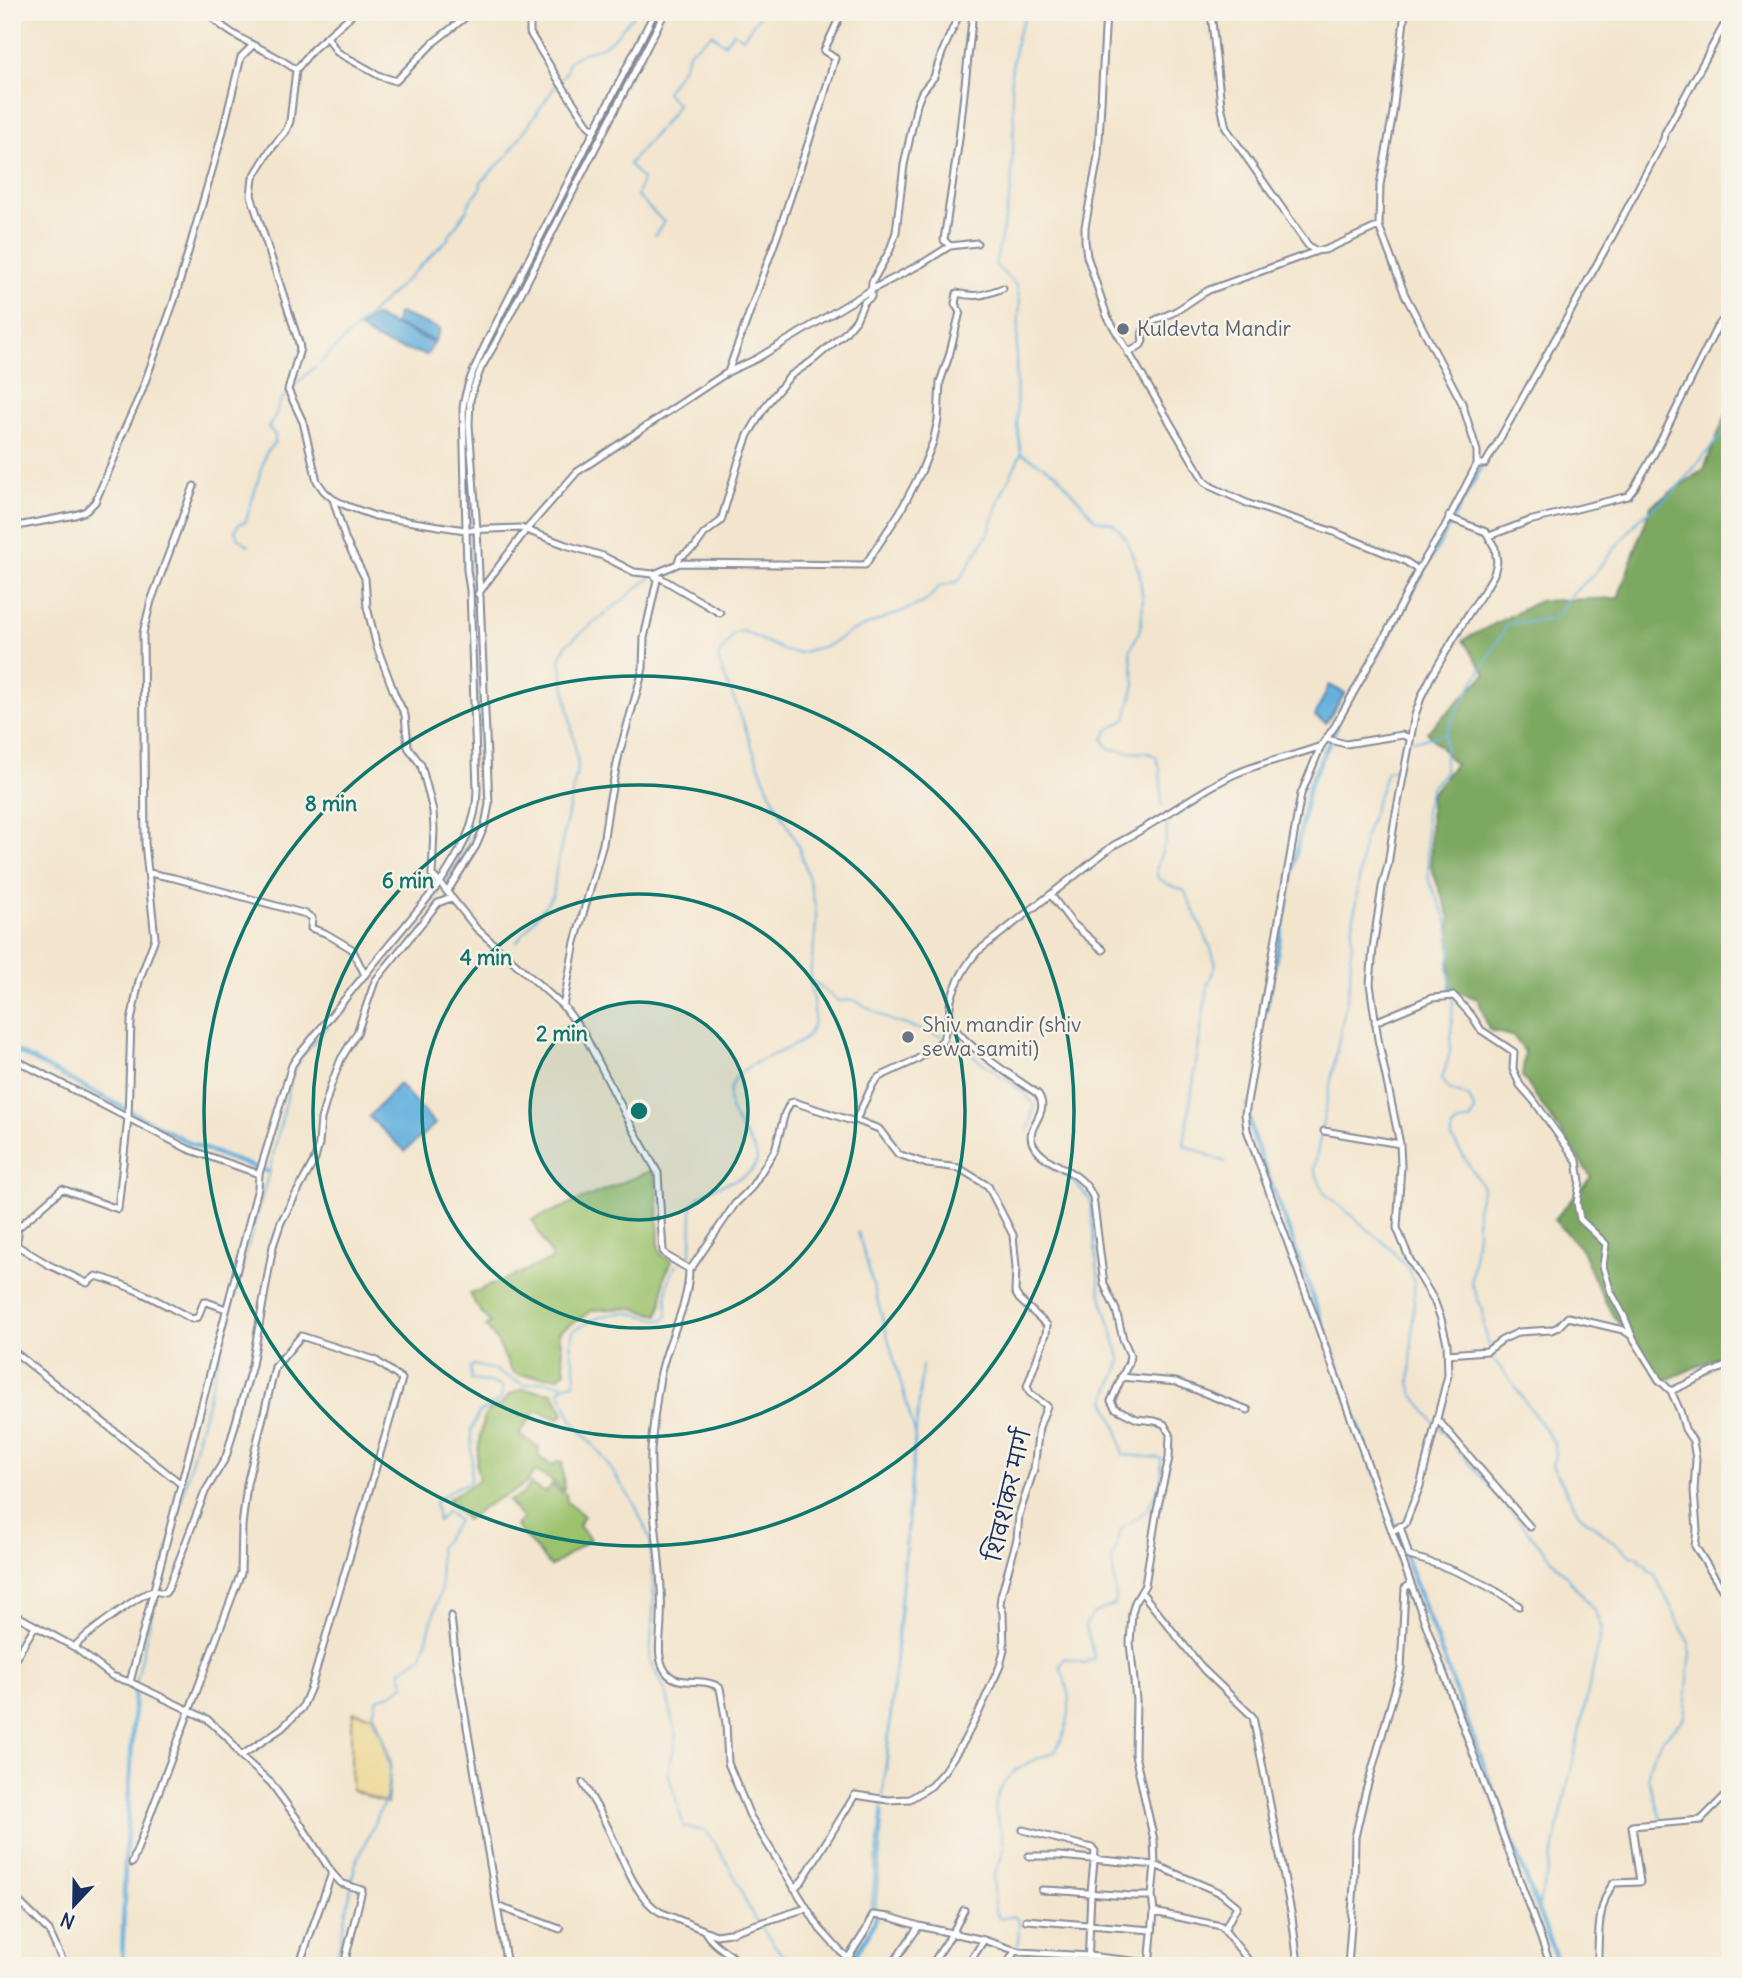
<svg xmlns="http://www.w3.org/2000/svg" width="1742" height="1978" viewBox="0 0 1742 1978" font-family="Delius,'Playpen Sans Deva',sans-serif">
<rect width="100%" height="100%" fill="#f7f3e8"/>
<filter id="ink" filterUnits="userSpaceOnUse"><feTurbulence type="fractalNoise" baseFrequency=".0143" numOctaves="2"/><feDisplacementMap in="SourceGraphic" scale="14" xChannelSelector="R" yChannelSelector="G"/><feConvolveMatrix kernelMatrix="1 2 1 2 8 2 1 2 1" color-interpolation-filters="sRGB"/></filter>
<filter id="wash" filterUnits="userSpaceOnUse"><feTurbulence type="fractalNoise" baseFrequency=".00686" numOctaves="4" result="noise"/><feDisplacementMap in="SourceGraphic" scale="28" xChannelSelector="R" yChannelSelector="G"/><feGaussianBlur stdDeviation="1.57" result="paint"/><feColorMatrix in="noise" values="0 0 0 0 0 0 0 0 0 0 0 0 0 0 0 0 0 1.4 0 .05"/><feComposite in="paint" operator="in"/></filter>
<g filter="url(#wash)">
<rect width="100%" height="100%" fill="#f3e5cd"/>
<path fill="#9cc26d" stroke="#5c7866" stroke-width="2" d="M652,1170L657,1186L659,1248L662,1255L672,1261L664,1278L662,1302L658,1315L632,1308L593,1310L559,1332L565,1371L559,1377L518,1375L511,1370L498,1343L486,1326L490,1323L478,1308L470,1294L553,1259L532,1220Z
M522,1389L553,1393L564,1413L558,1419L537,1410L519,1434L539,1448L538,1456L552,1466L557,1461L562,1462L564,1490H562L551,1480L535,1471L526,1483L515,1491L495,1500L466,1520L448,1499C458,1491 470,1488 479,1479L476,1464L483,1420L488,1411L501,1405L509,1395Z
M530,1484L542,1491L547,1492L552,1484L557,1490L566,1494L567,1502L584,1516L578,1525L590,1539L551,1567L516,1526L523,1518L508,1501L522,1495Z"/>
<path fill="#7da860" stroke="#4c6c5f" stroke-width="2" d="M1730,413V1354L1718,1357L1662,1382L1611,1312L1598,1287L1582,1250L1554,1220L1591,1177L1522,1076L1525,1052L1514,1037L1489,1030L1478,999L1450,989V917L1431,867L1430,795L1455,764L1427,732L1486,674L1463,640L1539,601L1618,598L1651,506L1704,469L1725,417Z"/>
<path fill="#eeda9e" stroke="#84847e" stroke-width="2" d="M354,1712L375,1716L391,1762L387,1804L351,1789V1725Z"/>
<path fill="#65b1de" stroke="#40709e" stroke-width="2" d="M399,313L440,329L435,341L394,324Z
M374,316L434,343L427,355C401,348 381,346 359,328Z
M1329,685L1345,693L1326,723L1315,716Z
M399,1084L435,1124L405,1151L369,1117Z"/>
<g fill="none" stroke-linecap="round" stroke-linejoin="round">
<path stroke="#65b1de" stroke-width="2" d="M562,77L567,71L569,61L583,53L602,47L614,38L636,12
M655,235L664,222L637,196L642,179L629,164L671,115L677,104L666,92L683,67L690,51L712,34L724,44L734,32L743,38L762,12
M320,363L448,239C452,229 459,223 464,214C472,202 467,201 480,190L481,182L508,155L558,82
M477,370L624,84L658,12
M1022,454L1056,473L1095,519L1114,524L1125,537L1139,571L1143,600L1141,627L1130,651L1135,684L1126,719L1108,730L1103,739L1108,748L1128,752L1148,753L1156,757L1160,768L1162,805
M249,546L238,538L235,531L238,525L246,521L266,453L275,442V435L268,427C278,416 275,411 281,401C290,388 304,377 315,367
M1407,740L1399,768L1387,771L1364,839L1352,933L1350,982L1314,1169L1325,1194L1390,1248L1410,1271L1414,1283V1301L1410,1382L1413,1394L1434,1422
M1412,740H1421L1444,734
M1167,822L1166,840L1157,866V877L1169,885L1184,890L1210,946L1216,964L1208,984L1205,1003L1184,1145L1225,1162
M517,942L553,895L556,871L578,765L560,659L566,645L651,577
M811,980L838,1001L854,1000L890,1020L941,1036
M946,1038L951,1040L1025,1093L1034,1105L1029,1131
M858,1232L915,1433L883,1796
M681,1261L691,1253L692,1207C701,1182 747,1185 756,1164C764,1145 715,1116 733,1082C747,1056 802,1052 811,1030C819,1014 810,995 810,978C811,958 817,934 816,914C815,899 803,857 797,843C790,828 781,815 774,800C759,770 749,737 737,706C730,689 722,675 718,657L734,633L743,631L785,651L799,653L829,645L852,631L925,602L940,586L959,581L989,532L1000,497L1021,454L1017,425L1016,358L1020,303L1017,286L995,265L1011,192L1014,124L1011,74L1017,36L1027,12
M1489,1346L1484,1327L1483,1311L1471,1283L1477,1233V1209L1483,1187L1452,1138V1128L1458,1123L1471,1119L1475,1111L1469,1097L1449,1089L1442,1079L1450,1053L1453,1001L1448,967L1452,943L1445,915L1429,881L1425,810L1431,787L1445,772V734L1457,710L1508,624L1554,619L1571,595L1592,576L1639,519L1672,494L1730,425
M1491,1351L1494,1360L1514,1385L1554,1443L1556,1453L1552,1465L1579,1514L1631,1556L1639,1557L1640,1562L1646,1564L1648,1570L1654,1573L1688,1641L1691,1652L1684,1718L1663,1739L1653,1755L1649,1767L1648,1778L1661,1819
M565,1385L559,1390L573,1422L601,1454L635,1505L650,1539L654,1597L650,1659L666,1692L677,1736L668,1772L684,1827L706,1831C718,1847 729,1865 738,1883C744,1896 748,1910 757,1922
M1438,1426L1583,1596L1594,1610L1602,1628L1553,1852L1537,1911
M158,1589L246,1254L269,1172L293,1073L301,1057L410,929L449,878L470,840L478,821L481,801L479,713L467,467
M135,1689L156,1594
M886,1772L922,1365
M875,1912L883,1810
M871,1915L882,1802
M761,1927L785,1959L788,1966
M1018,1948L1019,1922L1014,1916L1000,1919C991,1910 995,1899 994,1887C994,1883 993,1881 994,1877C996,1866 1004,1858 1004,1846C1003,1825 989,1814 999,1792C1009,1769 1032,1760 1055,1752C1073,1721 1073,1699 1060,1666L1065,1658L1084,1663L1094,1658L1093,1650L1085,1626L1092,1614L1114,1605L1116,1593L1112,1562L1121,1529L1146,1511L1161,1481V1458L1123,1455L1118,1431L1105,1400L1121,1361L1100,1292L1090,1199L1071,1179L1047,1164L1041,1158
M1018,1954L1021,1961L1020,1966
M334,1966L346,1915L355,1865L386,1798L390,1769L383,1739L372,1718L377,1699L390,1695L405,1685L400,1671L422,1656L441,1589L439,1548L458,1521L447,1511L438,1521L435,1502L455,1488L470,1482L472,1456L471,1431L479,1413L501,1399L503,1387L489,1382L471,1380L470,1368L474,1365L494,1370L524,1385L544,1381L566,1385L574,1383L576,1374L570,1347L573,1331C589,1320 609,1312 629,1313C640,1314 651,1319 663,1320L667,1316C667,1298 665,1279 677,1265"/>
<path stroke="#65b1de" stroke-width="4.5" d="M1377,656L1480,469
M1266,1010L1309,786L1336,728
M12,1049L190,1143L228,1158L269,1172
M1248,1105L1249,1118L1254,1139L1288,1228L1409,1566L1559,1966
M854,1957L868,1935L875,1918
M122,1966L125,1864L135,1689"/>
</g>
</g>
<g filter="url(#ink)">
<g fill="none" stroke-linecap="round" stroke-linejoin="round">
<defs>
<path id="minor" d="M207,12C234,42 267,47 296,70
M355,12L313,49L296,70L290,121L286,131L270,150L253,178L251,195L254,205L299,343L300,349L288,390L303,422L317,481L324,491L333,499L347,506L375,516L465,530L521,528L566,545L603,556L634,572L654,574L657,580L644,638L643,668L640,681L619,754L609,803L603,844L575,942L563,1007
M530,12V33L559,81L588,125L594,130
M1106,12L1098,157L1085,227V241L1087,256L1107,316L1205,482L1212,487L1249,504L1334,532L1405,561L1418,570
M1211,12L1221,105L1226,128L1307,244C1313,251 1317,251 1325,250L1379,226
M328,38L337,52L380,76L396,81L434,42L472,12
M950,246L944,240L959,139L973,12
M1128,353L1141,345L1143,341C1138,321 1164,318 1176,311C1188,304 1197,296 1209,290L1317,251
M728,372L780,228L823,99L835,58L824,51L842,12
M1477,464H1485L1498,442L1612,237L1664,139L1665,133L1730,14
M333,499L346,541L365,578L367,607L377,647L395,695L405,715L408,747L421,765L427,787L433,811L434,830L432,875L440,883L476,928L565,1008L583,1032L632,1127L658,1173L663,1251L667,1256L689,1269C689,1307 667,1340 660,1377C656,1401 653,1426 651,1450C649,1507 664,1563 661,1620C661,1637 655,1657 666,1672C678,1688 705,1676 720,1688L726,1723L728,1763L750,1816L820,1929L841,1952L858,1966
M12,527L75,515L86,511L95,502L116,454L120,439L141,393L174,301L221,139L241,57L252,46
M1489,536L1529,521L1628,496L1635,487L1655,452L1716,329L1721,322L1730,315
M677,564L680,557L695,547L704,534L721,521L739,460L748,435L767,404L790,376L812,361L844,334L856,320L864,302L871,297L872,282L890,250L896,232L904,165L917,104L922,92L934,77L942,53L960,12
M654,574L680,563L865,565L900,512L921,472L933,442L938,420L940,382L949,356L960,312L955,304L957,293C977,298 984,295 1003,288
M654,574L720,613
M478,594L526,530L577,472L728,372L756,359L871,290L923,263L950,246L977,243
M1327,739L1346,744L1402,735L1410,738
M149,873L174,878L306,914L312,918L311,928L325,933L352,949L365,975
M447,892L476,846L485,825L489,804L477,529L469,425L470,400L474,387L481,368L496,342L665,12
M1051,895L1072,923L1103,950
M1375,1022L1432,998L1454,996L1472,1016L1481,1030L1514,1052L1513,1069L1520,1085L1534,1101L1577,1161L1580,1181L1577,1203L1580,1219L1606,1244L1603,1266L1611,1292L1624,1316L1632,1336
M12,1058L188,1149L259,1174
M1324,1131L1400,1144
M13,1229L18,1234L16,1245L49,1265L87,1283L96,1276C133,1286 158,1301 192,1319L198,1317L204,1301L226,1309
M12,1233L62,1189L118,1209L128,1118L131,1021L139,981L155,938L145,843L143,633L151,601L194,486
M689,1269L692,1267L735,1204L751,1188L775,1150L785,1113L790,1103L794,1102L852,1121L856,1120L873,1084L879,1077L916,1060L936,1046L943,1040L948,1018
M12,1350L181,1484
M1448,1354L1487,1351L1502,1340L1519,1332L1551,1330L1558,1327L1568,1317L1623,1330L1632,1336L1659,1380L1671,1391L1730,1364
M1121,1377L1176,1382L1248,1410
M1671,1391L1680,1411L1685,1429L1693,1441L1696,1459L1694,1491L1697,1530L1695,1546L1730,1602
M1437,1419L1530,1527
M1400,1526L1409,1556C1447,1566 1487,1583 1519,1606
M1392,1531L1405,1524L1420,1486L1448,1375L1447,1343L1441,1319L1434,1300L1410,1260L1397,1228L1401,1166L1400,1144L1378,1039L1370,984L1373,948L1382,887L1388,865L1394,824L1415,715L1422,695L1431,677L1469,613L1486,588L1494,574L1497,562L1495,548L1486,532L1455,520L1449,516
M1411,1584L1551,1966
M1142,1593L1204,1670L1253,1717L1292,1917L1297,1956L1300,1966
M12,1613L74,1647L112,1676L130,1682L207,1719L228,1738L241,1756L271,1783L298,1820L332,1873L341,1883L362,1890L346,1956L347,1966
M451,1616L456,1661L507,1966
M74,1647C84,1636 141,1593 153,1591C157,1591 161,1593 165,1593L168,1589L205,1492L226,1457L252,1365L273,1246L281,1222L315,1159L319,1144L321,1119L331,1085L341,1059L357,1033L375,981L438,903L451,898
M12,1664L35,1626
M130,1682L258,1188L259,1174L292,1065L298,1056L440,883C460,852 477,826 477,789L470,590L467,570L463,408C466,383 477,363 487,341L655,12
M583,1783C591,1797 600,1811 607,1826C620,1852 635,1898 660,1912L716,1935L729,1933L807,1908
M1023,1830L1092,1848L1095,1851L1091,1892L1088,1966
M1029,1856H1060L1155,1865L1221,1893L1237,1906L1224,1930
M132,1863L241,1573L242,1526L247,1484L275,1367L301,1336L375,1360L402,1379L311,1687L302,1708L282,1728L241,1756
M794,1888L802,1881L855,1795L888,1800L910,1799L931,1786L944,1771L964,1741L978,1714L1000,1666L1004,1650L1003,1613L1000,1605L1001,1596L1017,1539L1019,1515L1034,1469L1039,1427L1047,1406L1030,1393L1027,1386L1046,1334L1047,1325L1019,1299L1015,1292L1016,1267L1013,1235L988,1186L959,1168L927,1164L898,1154L879,1129L856,1120
M1042,1890C1079,1891 1115,1897 1152,1896
M12,1895L49,1931L65,1966
M497,1906L560,1929
M1154,1912L1221,1926L1253,1966
M1026,1920L1152,1930
M705,1932C714,1947 731,1953 743,1966
M301,1966L302,1957L332,1873
M843,1966L866,1930L873,1915L890,1917L919,1926L984,1940L1020,1952L1089,1956L1149,1963
M891,1966L919,1926
M931,1966L953,1932L964,1910
M967,1966L984,1940
M1006,1966L1015,1951
M1149,1966L1154,1912L1152,1896L1155,1865L1154,1840L1135,1755L1136,1700L1130,1643L1132,1613L1135,1602L1145,1585L1157,1510L1169,1458L1170,1434L1164,1424L1155,1421L1137,1419L1115,1408L1111,1401L1129,1362L1130,1355L1123,1339L1116,1310L1104,1284L1093,1197C1080,1167 1048,1168 1034,1146C1022,1127 1052,1114 1038,1094C1018,1080 958,1042 951,1021C944,1001 964,967 977,952L1114,845C1152,826 1187,799 1225,779C1255,763 1289,758 1321,746
M1348,1966L1354,1885L1355,1837L1365,1794L1401,1669L1405,1588L1411,1584L1247,1130L1245,1114L1301,794L1321,746L1335,726L1390,627L1418,570L1444,528L1477,464V451L1462,403L1405,295L1379,226L1380,185L1393,113L1405,12
M1598,1966C1598,1941 1597,1903 1614,1883L1640,1882L1632,1826L1701,1820L1730,1791"/>
</defs>
<use href="#minor" stroke="#878a96" stroke-width="9"/>
<use href="#minor" stroke="#fff" stroke-width="5"/>
</g>
</g>
<circle cx="639" cy="1111" r="109" fill="#0f766e" fill-opacity=".12"/>
<g fill="none" stroke="#0f766e" stroke-width="3.5">
<circle cx="639" cy="1111" r="109"/>
<circle cx="639" cy="1111" r="217"/>
<circle cx="639" cy="1111" r="326"/>
<circle cx="639" cy="1111" r="435"/>
</g>
<g fill="#6b7280" stroke="#f7f3e8" stroke-width="2.5">
<circle cx="1123" cy="329" r="7"/>
<circle cx="908" cy="1037" r="7"/>
</g>
<g text-anchor="middle" stroke-width="5" stroke-linejoin="round" paint-order="stroke">
<g font-size="21" fill="#5b616d" stroke="#f7f3e8" text-anchor="start">
<text x="1137" y="336">Kuldevta Mandir</text>
<text x="922" y="1032">Shiv mandir (shiv<tspan x="922" dy="24">sewa samiti)</tspan></text>
</g>
<g font-size="21" fill="#1b2f5e" stroke="#f7f3e8">
<text transform="translate(1009 1495) rotate(-77)" y="7">शिवशंकर मार्ग</text>
</g>
</g>
<circle cx="639" cy="1111" r="10" fill="#0f766e" stroke="#f7f3e8" stroke-width="3.5"/>
<g font-size="21" text-anchor="middle" font-weight="bold" fill="#0f766e" stroke="#f7f3e8" stroke-width="5" stroke-linejoin="round" paint-order="stroke">
<text x="331" y="811">8 min</text>
<text x="408" y="888">6 min</text>
<text x="486" y="965">4 min</text>
<text x="562" y="1041">2 min</text>
</g>
<rect width="1742" height="1978" fill="none" stroke="#f7f3e8" stroke-width="42"/>
<g transform="translate(74 1905) rotate(202)" stroke="#f7f3e8" stroke-width="5" paint-order="stroke">
<path d="M0-5L12 26L0 18L-12 26Z" fill="#1b2f5e"/>
<text y="-10" font-size="19" font-weight="bold" text-anchor="middle" fill="#1b2f5e">N</text>
</g>
</svg>
